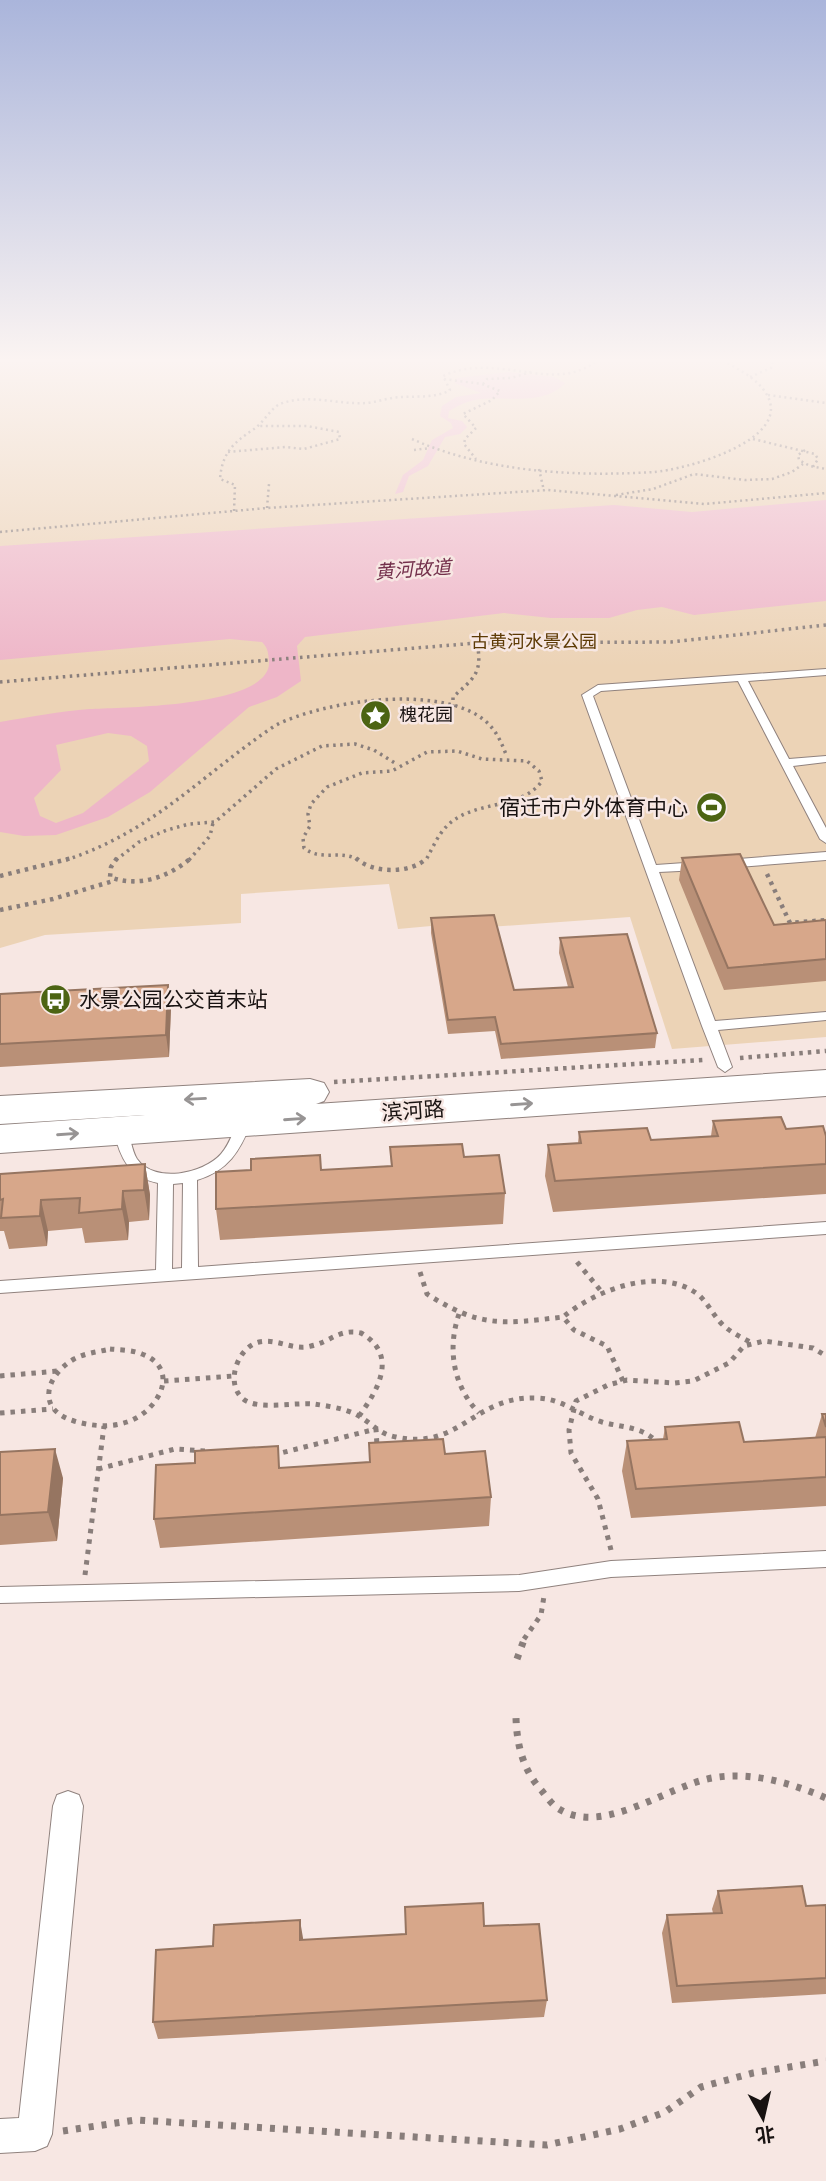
<svg xmlns="http://www.w3.org/2000/svg" width="826" height="2181" viewBox="0 0 826 2181" font-family="Roboto,'Noto Sans SC',sans-serif">
<rect width="100%" height="100%" fill="#f7e7e3"/>
<path fill="#ecd3b6" d="M0,362H826V1037L672,1049L630,917L432,931L431,926L398,929L389,884L241,894V923L45,935L0,948Z"/>
<path fill="#eeb6c8" fill-rule="evenodd" d="M509,372L554,377L565,383C544,407 501,395 474,400C465,402 456,407 449,411L448,418L462,421L467,427L460,434L445,437L428,466L409,476L403,492L395,494L403,475L423,460L432,440L453,428L451,423L440,416L442,406L456,397L481,393L455,383L457,378Z
M826,500V601L694,615L662,607L637,610L609,618H551L504,613L305,637L297,646L301,681L277,697L249,707L150,792L108,817L56,835L24,836L0,832V722C30,717 60,711 90,709C123,707 273,707 269,661C268,652 268,648 262,642L230,639L0,660V546L614,505L692,512ZM108,733L131,736L147,746L149,761L83,813L56,823L40,816L34,798L61,770L56,745Z"/>
<g fill="none" stroke-linecap="round" stroke-linejoin="round">
<defs>
<path id="service" d="M826,669V675L748,681L789,759L826,756V762L793,766L826,828V843L820,839L738,681L601,691L593,696L656,865L699,862L705,866L699,870L659,872L715,1021L826,1012V1020L718,1030L732,1067L725,1072L718,1067L702,1026L582,695L598,685Z
M826,852V860L726,868L720,864L726,860Z
M244,1118L251,1123C240,1151 228,1171 197,1180L198,1267L826,1222V1234L0,1293V1281L156,1270L158,1183C129,1177 120,1158 114,1131L121,1126L126,1127C131,1137 131,1149 137,1159C155,1184 203,1174 221,1154C230,1144 233,1131 239,1119ZM183,1183L182,1268L172,1269L173,1184Z
M826,1551V1567L611,1577L519,1591L0,1603V1587L519,1575L611,1561Z"/>
<path id="pedestrian" d="M68,1791L79,1795L83,1806L52,2134L47,2146L35,2151L0,2153V2119L19,2118L53,1806L57,1795Z"/>
<path id="secondary" d="M826,1070V1096L0,1153V1125L145,1115L0,1124V1096L310,1079L324,1083L329,1092L324,1101L316,1104Z"/>
</defs>
<use href="#service" stroke="#90827e" stroke-width="2"/>
<use href="#pedestrian" stroke="#90827e" stroke-width="2"/>
<use href="#secondary" stroke="#90827e" stroke-width="2"/>
<path stroke="#897e7b" stroke-width="2.5" stroke-dasharray="2 3.5" stroke-linecap="butt" d="M750,377L771,368L773,362
M444,379L482,384L500,391L492,400L463,414L476,428L465,439L464,444L476,459
M483,384L487,379L511,378L531,372
M768,395L826,403
M412,439C486,472 573,477 654,472C683,470 793,441 767,395C758,379 741,371 726,362
M753,439L815,454L818,459L813,467
M414,450L430,448
M805,450L798,455L799,460L810,466L826,469
M228,452L285,447L304,449L340,439L339,432L307,426H257
M539,469L544,491
M616,495L653,489L694,474L745,480L772,479L792,472L803,464
M267,508L269,484
M234,511L235,485L220,479C222,453 233,443 254,429C264,422 271,408 280,404C308,393 338,405 366,403C378,402 390,397 403,397C419,396 436,398 450,390L443,376C497,351 552,394 595,362
M0,532L267,508L548,490L705,504L826,493"/>
<path stroke="#897e7b" stroke-width="3.5" stroke-dasharray="2.5 4.5" stroke-linecap="butt" d="M0,682L477,643L671,642L826,625
M453,707V697C474,678 483,673 477,643
M66,860C156,830 201,775 276,725C325,701 433,685 480,717C495,727 501,741 507,757
M116,860L139,842L167,830L189,824L215,822L276,769L322,746L355,744L374,750L398,765
M189,860L210,836L213,823
M358,860C341,849 321,862 304,848L303,838L310,826L308,814L311,804L327,787L362,773L392,771L427,752L457,751L482,759L527,761L539,771L542,781C521,811 472,799 446,827C438,835 432,849 426,860"/>
<path stroke="#897e7b" stroke-width="4.5" stroke-dasharray="3.5 5" stroke-linecap="butt" d="M117,858L111,867L110,877C138,888 169,877 191,858
M356,858C372,874 411,874 427,858
M767,874L790,923L826,920
M0,876L72,858
M0,910L53,899L113,881
M740,1058L826,1051
M334,1082L703,1060"/>
<path stroke="#897e7b" stroke-width="5" stroke-dasharray="4.5 6" stroke-linecap="butt" d="M577,1262L601,1291
M420,1272L427,1294C480,1328 503,1324 563,1317
M459,1314C447,1349 453,1386 479,1413
M110,1349C120,1350 133,1350 142,1354C182,1369 158,1412 127,1422C110,1428 91,1426 74,1421C36,1410 45,1376 74,1359C85,1353 98,1352 110,1349Z
M0,1376L58,1371
M164,1381L233,1376
M623,1381L607,1346L574,1330L563,1317C596,1290 661,1264 700,1296C708,1304 713,1314 720,1322C729,1332 741,1337 752,1343
M0,1413L53,1409
M359,1416C378,1390 399,1355 361,1333C340,1328 330,1342 311,1346C293,1351 277,1338 259,1342C238,1347 225,1382 242,1398C255,1411 294,1402 314,1404C327,1406 343,1408 355,1414C370,1421 378,1434 396,1437C461,1451 473,1395 538,1398C563,1399 579,1415 602,1422C623,1428 645,1426 659,1445
M273,1455L376,1429L377,1446
M98,1469L175,1449L206,1451
M611,1550L598,1499L571,1453L569,1430L576,1401L608,1385L627,1380L675,1383L693,1381L729,1363L744,1346L764,1341L813,1348L826,1356
M85,1575L104,1426
M524,1639L541,1615L544,1596"/>
<path stroke="#897e7b" stroke-width="7" stroke-dasharray="5 8" stroke-linecap="butt" d="M517,1659L525,1637
M516,1718C517,1746 523,1770 542,1791C546,1796 551,1803 556,1807C601,1839 666,1786 712,1778C751,1771 791,1783 826,1798
M63,2131L136,2120L547,2145L620,2129L665,2112L701,2087L753,2073L826,2061"/>
<use href="#service" fill="#fff" fill-rule="evenodd"/>
<use href="#pedestrian" fill="#fff" fill-rule="evenodd"/>
<use href="#secondary" fill="#fff" fill-rule="evenodd"/>
</g>
<path fill="#b99077" d="M682,858L774,925L826,920V981L724,990L679,880Z
M431,918L514,990L568,987L559,953L560,938L657,1033L655,1048L501,1059L495,1031L448,1034L431,933Z
M168,985L171,1007L169,1057L0,1067V994Z
M713,1121L786,1129L826,1136V1194L553,1212L545,1176L548,1145L578,1143L579,1132L651,1140L711,1136Z
M390,1147L464,1157L505,1193L503,1224L220,1240L216,1209L321,1170L391,1166Z
M145,1164L150,1195L149,1220L129,1222L128,1240L85,1243L82,1228L48,1231L47,1246L9,1249L4,1231H0V1174Z
M822,1414H826V1506L631,1518L622,1471L627,1441L663,1439L665,1427L744,1442L815,1438Z
M0,1452L63,1478L57,1541L0,1545Z
M445,1454L491,1497L489,1526L160,1548L154,1519L195,1463L281,1468L370,1462Z
M718,1891L806,1906L826,1905V1994L672,2003L662,1933L667,1915L713,1913L712,1909Z
M405,1907L484,1926L547,2000L544,2017L158,2039L153,2022L303,1940L405,1934Z"/>
<path fill="#967561" d="M168,985L171,1007L169,1057L166,1035Z
M145,1164L150,1195L149,1220L144,1190Z
M123,1191L129,1222L128,1240L122,1209Z
M41,1200L48,1231L47,1246L40,1216Z
M55,1449L63,1478L57,1541L48,1512Z
M300,1920L303,1938L302,1957L300,1940Z"/>
<path fill="#d7a78a" stroke="#967561" stroke-width="2" d="M740,854L774,925L826,920V959L728,968L682,858Z
M494,915L514,990L573,987L560,938L627,934L657,1033L501,1044L495,1017L448,1020L431,918Z
M168,985L166,1035L0,1044V994Z
M781,1117L786,1129L823,1126L826,1136V1164L555,1181L548,1145L581,1143L579,1132L647,1128L651,1140L718,1136L713,1121Z
M462,1144L464,1157L499,1155L505,1193L216,1209V1172L251,1170V1159L320,1155L321,1170L392,1166L390,1147Z
M145,1164L144,1190L123,1191L122,1209L79,1213L80,1198L41,1200L40,1216L1,1218L3,1199L0,1200V1174Z
M822,1414H826V1427Z
M739,1422L744,1442L826,1437V1477L636,1489L627,1441L667,1439L665,1427Z
M443,1439L445,1454L485,1451L491,1497L154,1519L156,1465L195,1463V1451L278,1446L279,1468L370,1462L369,1443Z
M55,1449L48,1512L0,1515V1452Z
M802,1886L806,1906L826,1905V1978L677,1986L667,1915L722,1913L718,1891Z
M483,1903L484,1926L539,1924L547,2000L153,2022L156,1950L213,1946L214,1925L300,1920V1940L406,1934L405,1907Z"/>
<defs><path id="oneway-shaft" d="M-6 0H5M1.5-3L5.5 0L1.5 3" fill="none" stroke-width="1.6" stroke-linecap="round" stroke-linejoin="round" transform="scale(1.75)"/></defs>
<g stroke="#979494">
<use href="#oneway-shaft" transform="translate(195 1099) rotate(177)"/>
<use href="#oneway-shaft" transform="translate(522 1104) rotate(-4)"/>
<use href="#oneway-shaft" transform="translate(295 1119) rotate(-4)"/>
<use href="#oneway-shaft" transform="translate(68 1134) rotate(-4)"/>
</g>
<linearGradient id="sky" x2="0" y2="1"><stop stop-color="#aab5db"/><stop offset="0.54" stop-color="#fbf4f2"/><stop offset="1" stop-color="#fbf4f2" stop-opacity="0"/></linearGradient>
<rect width="826" height="667" fill="url(#sky)"/>
<defs>
<symbol id="sight-disc" viewBox="-11 -11 22 22"><circle r="9.5" fill="#4c6413" stroke="#f7e7e3"/><path d="M0-6L1.8-2.2L6-1.7L2.9 1.2L3.7 5.4L0 3.3L-3.7 5.4L-2.9 1.2L-6-1.7L-1.8-2.2Z" fill="#fff"/></symbol>
<symbol id="stadium-disc" viewBox="-11 -11 22 22"><circle r="9.5" fill="#4c6413" stroke="#f7e7e3"/><path d="M0-5a6.5 5 0 1 0 0 10a6.5 5 0 1 0 0-10ZM-3.5-1.8h7v3.6h-7Z" fill="#fff"/></symbol>
<symbol id="bus-disc" viewBox="-11 -11 22 22"><circle r="9.5" fill="#4c6413" stroke="#f7e7e3"/><path d="M-5-6H5V4H4V6H2V4H-2V6H-4V4H-5ZM-3.5-4V0h7V-4ZM-3.5 1.2v1.5H-2V1.2ZM2 1.2v1.5H3.5V1.2Z" fill="#fff"/></symbol>
</defs>
<g fill-rule="evenodd">
<use href="#sight-disc" x="358" y="698" width="35" height="35"/>
<use href="#stadium-disc" x="694" y="790" width="35" height="35"/>
<use href="#bus-disc" x="38" y="982" width="35" height="35"/>
</g>
<g text-anchor="middle" stroke-width="5" stroke-linejoin="round" paint-order="stroke">
<g font-size="18" fill="#5d3a05" stroke="#f7e7e3">
<text x="534" y="648">古黄河水景公园</text>
</g>
<g font-size="18" fill="#181211" stroke="#f7e7e3" text-anchor="start">
<text x="399" y="721">槐花园</text>
</g>
<g font-size="19" font-style="italic" fill="#73304b" stroke="#f7e7e3">
<text transform="translate(413 569) rotate(-4)" y="7">黄河故道</text>
</g>
<g font-size="21" fill="#181211" stroke="#f7e7e3" text-anchor="end">
<text x="688" y="815">宿迁市户外体育中心</text>
<text x="79" y="1007" text-anchor="start">水景公园公交首末站</text>
</g>
<g font-size="21" fill="#181211" stroke="#f7e7e3">
<text transform="translate(413 1111) rotate(-4)" y="7">滨河路</text>
</g>
</g>
<g transform="translate(763 2118) rotate(172)" stroke="#f7e7e3" stroke-width="5" paint-order="stroke">
<path d="M0-5L12 26L0 18L-12 26Z" fill="#181211"/>
<text y="-10" font-size="19" font-weight="bold" text-anchor="middle" fill="#181211">北</text>
</g>
</svg>
